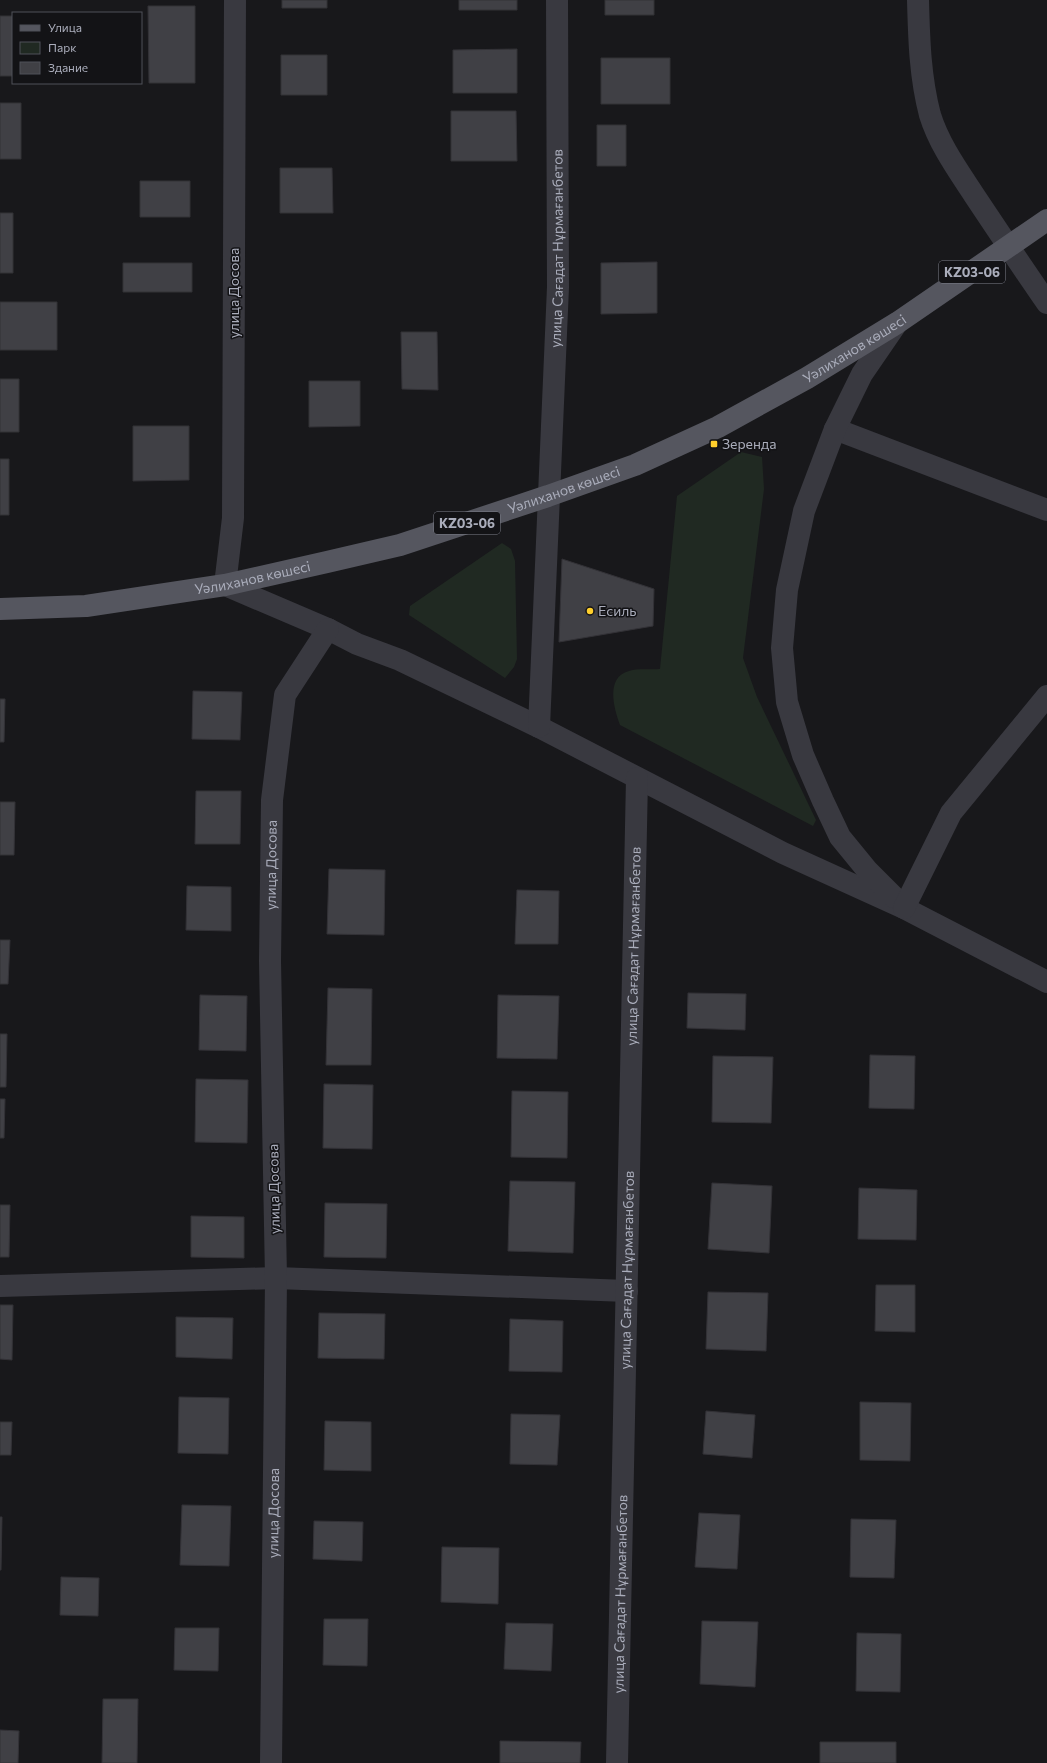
<svg xmlns="http://www.w3.org/2000/svg" width="1047" height="1763" viewBox="0 0 1047 1763" font-family="Commissioner,sans-serif">
<rect width="100%" height="100%" fill="#18181b"/>
<path fill="#202922" d="M741,452L762,457L764,489L743,658L757,697L816,820L813,826L620,725C614,709 605,677 629,671C638,668 650,670 660,669L677,496Z
M502,543L511,549L515,561L517,659L514,667L505,678L409,615L410,606Z"/>
<path fill="#404045" stroke="#333237" d="M282,0H327V8H282Z
M459,0H517V10H459Z
M605,0H654V15H605Z
M148,6H195V83H149Z
M0,16H13V76H0Z
M517,49V93H453V50Z
M281,55H327V95H281Z
M601,58H670V104H601Z
M0,103H21V159H0Z
M451,111H516L517,161H451Z
M597,125H626V166H597Z
M280,168H332L333,213H280Z
M140,181H190V217H140Z
M0,213H13V273H0Z
M657,262V313L601,314V263Z
M123,263H192V292H123Z
M0,302H57V350H0Z
M401,332H437L438,390L402,389Z
M0,379H19V432H0Z
M309,381H360V426L309,427Z
M133,426H189V480L133,481Z
M0,459H9V515H0Z
M562,559L654,589L653,626L559,642Z
M193,691L242,692L240,740L192,739Z
M0,699H5L4,742H0Z
M196,791H241L240,844H195Z
M0,802H15L14,855H0Z
M329,869L385,870L384,935L327,934Z
M187,886L231,887V931L186,930Z
M517,890L559,891L558,944H515Z
M0,940H10L8,984H0Z
M328,988L372,989L371,1065H326Z
M688,993L746,994L745,1030L687,1028Z
M200,995L247,996L246,1051L199,1050Z
M498,995L559,996L557,1059L497,1058Z
M0,1034H7L6,1087H0Z
M870,1055L915,1056L914,1109L869,1108Z
M713,1056L773,1057L771,1123L712,1122Z
M196,1079L248,1080L247,1143L195,1142Z
M324,1084L373,1085L372,1149L323,1148Z
M512,1091L568,1092L567,1158L511,1157Z
M0,1099H5L4,1138H0Z
M510,1181L575,1182L573,1253L508,1251Z
M712,1183L772,1186L769,1253L708,1249Z
M859,1188L917,1190L916,1240L858,1239Z
M325,1203L387,1204L386,1258L324,1257Z
M0,1205H10L9,1257H0Z
M191,1216L244,1217V1258L191,1257Z
M876,1285H915V1332L875,1331Z
M708,1292L768,1293L766,1351L706,1349Z
M0,1305H13L12,1360L0,1359Z
M319,1313L385,1314L384,1359L318,1358Z
M176,1317L233,1318L232,1359L176,1357Z
M510,1319L563,1321L562,1372L509,1371Z
M179,1397L229,1398L228,1454L178,1453Z
M860,1402L911,1403L910,1461L860,1460Z
M706,1411L755,1415L752,1458L703,1454Z
M511,1414L560,1415L557,1465L510,1464Z
M325,1421L371,1422V1471L324,1470Z
M0,1422H12L11,1455H0Z
M182,1505L231,1506L229,1566L180,1565Z
M699,1513L740,1515L737,1569L695,1567Z
M0,1517H2L1,1570H0Z
M851,1519L896,1520L894,1578L850,1577Z
M314,1521L363,1522L362,1561L313,1559Z
M442,1547L499,1548L498,1604L441,1602Z
M61,1577L99,1578L98,1616L60,1615Z
M324,1619H368L367,1666L323,1665Z
M702,1621L758,1622L755,1687L700,1684Z
M506,1623L553,1624L551,1671L504,1669Z
M175,1628H219L218,1671L174,1670Z
M857,1633L901,1634L900,1692L856,1691Z
M103,1699H138L137,1763H102Z
M0,1730L19,1731L18,1763H0Z
M500,1741L581,1742L580,1763H500Z
M820,1742H896V1763H820Z"/>
<g fill="none" stroke-linecap="round" stroke-linejoin="round">
<g stroke="#393940" stroke-width="22">
<path d="M235,0L233,518L225,585L328,629L357,644L400,660L539,727L783,853L904,908L1047,982"/>
<path d="M918,0C919,39 920,77 930,115C939,144 957,169 974,195C998,231 1022,267 1047,303"/>
<path d="M835,429L1047,510"/>
<path id="s1" d="M539,727L558,287L557,0"/>
<path d="M894,897L867,870L840,837L823,801L803,755L787,702L782,648L787,590L804,511L835,429L862,374L897,323"/>
<path d="M904,908L951,813L1047,696"/>
<path d="M0,1286L276,1278L627,1291"/>
<path id="s2" d="M271,1763L276,1278L270,961L272,800L285,695L328,629"/>
<path id="s3" d="M617,1763L637,778"/>
</g>
<path stroke="#55565f" stroke-width="22" id="s4" d="M0,609L86,606L225,585L327,562L400,545L548,496L635,465L718,427L807,378L897,323L1047,220"/>
</g>
<g fill="#ffcf2c" stroke="#131316" stroke-width="1.5">
<rect x="710" y="440" width="8" height="8" rx="2"/>
<circle cx="590" cy="611" r="4"/>
</g>
<g text-anchor="middle" stroke-width="3" stroke-linejoin="round" paint-order="stroke">
<g fill="#131316" stroke="#7d7f8a" stroke-width="1">
<rect x="939" y="261" width="66" height="22" rx="3"/>
<rect x="434" y="512" width="66" height="22" rx="3"/>
</g>
<g font-size="13" font-weight="bold" fill="#aaadbb">
<text x="972" y="277">KZ03-06</text>
<text x="467" y="528">KZ03-06</text>
</g>
<g font-size="14" fill="#aaadbb" stroke="#131316">
<text dy="5" stroke="none"><textPath href="#s1" startOffset="479">улица Сағадат Нұрмағанбетов</textPath></text>
<text transform="translate(234 293) rotate(-90)" y="5">улица Досова</text>
<text dy="5" stroke="none"><textPath href="#s4" startOffset="903">Уәлиханов көшесі</textPath></text>
<text dy="5" stroke="none"><textPath href="#s4" startOffset="579">Уәлиханов көшесі</textPath></text>
<text dy="5" stroke="none"><textPath href="#s4" startOffset="255">Уәлиханов көшесі</textPath></text>
<text dy="5" stroke="none"><textPath href="#s2" startOffset="898">улица Досова</textPath></text>
<text dy="5" stroke="none"><textPath href="#s3" startOffset="817">улица Сағадат Нұрмағанбетов</textPath></text>
<text transform="translate(274 1189) rotate(-91)" y="5">улица Досова</text>
<text dy="5" stroke="none"><textPath href="#s3" startOffset="493">улица Сағадат Нұрмағанбетов</textPath></text>
<text dy="5" stroke="none"><textPath href="#s2" startOffset="250">улица Досова</textPath></text>
<text dy="5" stroke="none"><textPath href="#s3" startOffset="169">улица Сағадат Нұрмағанбетов</textPath></text>
</g>
<g font-size="14" fill="#aaadbb" stroke="#131316" text-anchor="start">
<text x="722" y="449">Зеренда</text>
<text x="598" y="616">Есиль</text>
</g>
</g>
<rect x="12" y="12" width="130" height="72" fill="#131316" stroke="#4f5158"/>
<rect x="20" y="25" width="20" height="6" fill="#55565f" stroke="#4f5158"/>
<text x="48" y="32" font-size="12" fill="#aaadbb">Улица</text>
<rect x="20" y="42" width="20" height="12" fill="#202922" stroke="#4f5158"/>
<text x="48" y="52" font-size="12" fill="#aaadbb">Парк</text>
<rect x="20" y="62" width="20" height="12" fill="#404045" stroke="#4f5158"/>
<text x="48" y="72" font-size="12" fill="#aaadbb">Здание</text>
</svg>
